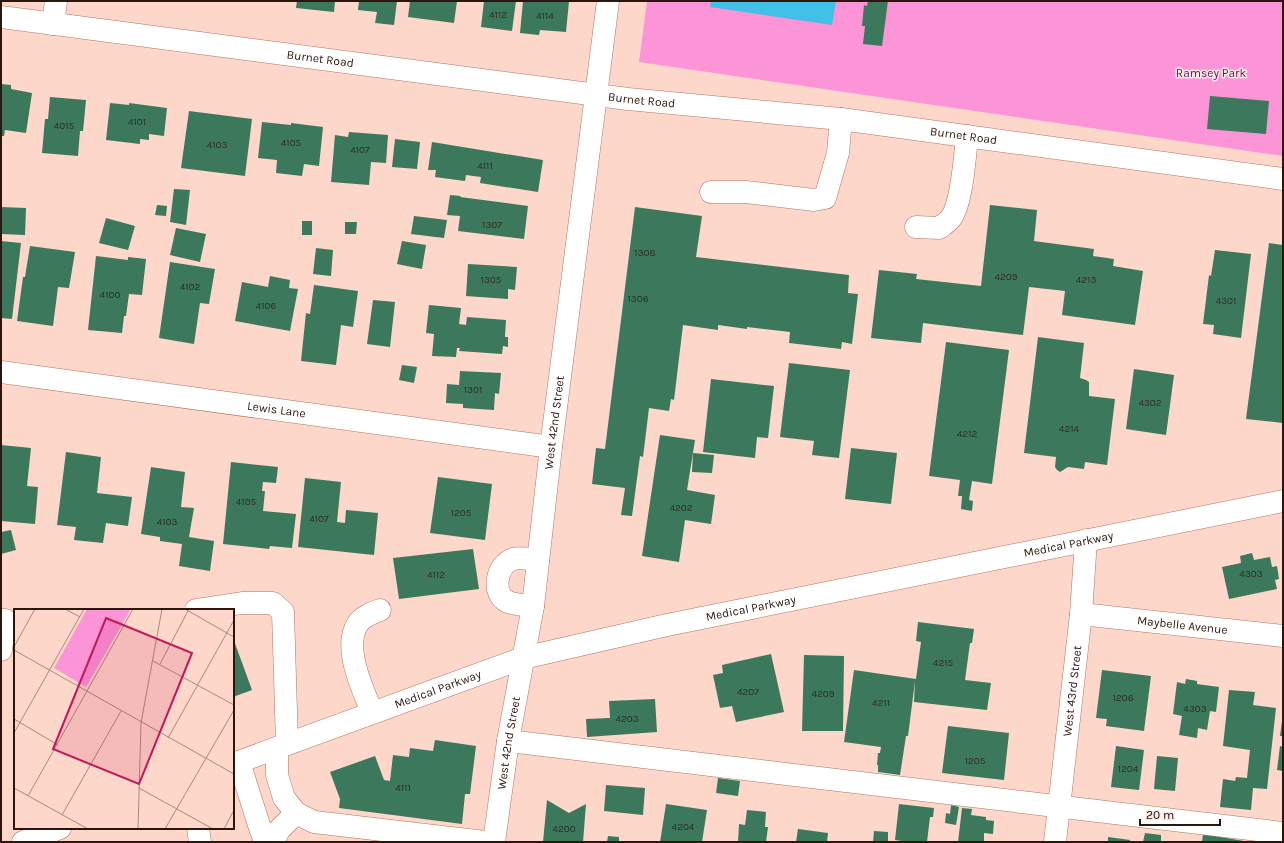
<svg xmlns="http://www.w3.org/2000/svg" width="1284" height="843" viewBox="0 0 1284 843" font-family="Karla,sans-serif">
<rect width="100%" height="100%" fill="#fdd7c9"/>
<path fill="#fb95d8" d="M647,1H1283V156L639,62Z"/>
<path fill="#41c1e5" d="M711,1H836L832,25L710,7Z"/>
<path fill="#3c785c" d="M297,1H335L334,12L296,8Z
M359,1H397L394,25L375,23L377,12L358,10Z
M410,1H457L454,23L408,17Z
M484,1H516L512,31L481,27Z
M523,1H569L566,32L540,30L539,35L520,33Z
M868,1H888L882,46L863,44L865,26H862L864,5L867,6Z
M1,84L11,85V89L32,93L26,133L5,130L4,136H1Z
M1210,96L1269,101L1266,134L1207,129Z
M50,97L86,100L83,131H80L78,156L42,153L45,119H48Z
M110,103L129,105V103L167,108L164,136L149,134V140L140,139V144L106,140Z
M189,111L252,119L245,176L181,168Z
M262,122L291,125V123L323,127L319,166L304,164L302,176L276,173L277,160L258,158Z
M349,132L388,135L386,163L371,162L369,185L331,182L335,135L348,137Z
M395,139L420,142L417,169L392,167Z
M432,142L543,160L538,192L480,183L481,177L466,175L465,181L435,177L436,170H428Z
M174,189L190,190L186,225L170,222Z
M450,195L461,196L460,197L528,206L524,239L458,231L460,216L447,215Z
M157,205L167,206L166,216L155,215Z
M990,205L1037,210L1034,241L1094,249L1093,256L1114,259L1113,266L1143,271L1135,325L1062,315L1065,291L1029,287L1023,335L923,323L921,343L871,338L879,270L917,274L916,279L981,286Z
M1,207L26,208L25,235L1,234Z
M635,207L702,216L696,257L849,275L848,293L858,294L852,344L842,342L841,349L789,343L790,332L747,327V329L718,325V330L683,325L674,400L671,399L669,411L649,408L643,457L640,456L632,516L621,515L625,488L592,484L596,448L605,449Z
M414,216L447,220L444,238L411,234Z
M106,218L135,226L128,250L99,243Z
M302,221H312V235H302Z
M345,222H357L356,234H345Z
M176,228L206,234L200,262L170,255Z
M1,241L21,243L12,319L1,318Z
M402,241L426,245L422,269L397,264Z
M1269,243L1283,245V423L1246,419Z
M30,246L75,252L69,288L58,287L53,326L17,321L23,277H25Z
M316,248L333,250L331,276L313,274Z
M1215,250L1251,254L1241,338L1213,334L1214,325L1203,324L1209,275L1211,276Z
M96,256L128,260V257L146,259L142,295L129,294L126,316H124L122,333L88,330Z
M170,262L215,269L209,304L200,303L194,344L159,338Z
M468,264L517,267L515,290L508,289V299L466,296Z
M270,276L290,280L289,288L298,289L290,331L235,321L242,282L268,287Z
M314,285L358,291L353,327L341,325L336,365L301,361L306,313L310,314Z
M373,300L395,302L390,347L367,344Z
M429,305L461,308L459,324L466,325L467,317L506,320L505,337H508V347L503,346L502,354L459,351L460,348H457L456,357L432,356L434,334L426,333Z
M1038,337L1084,343L1080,378L1086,380L1089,382V396L1115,399L1107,465L1085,462L1084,469L1068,467L1060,472L1057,470L1055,467L1056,457L1024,453Z
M946,342L1009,350L992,484L972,481L969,500L973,501L972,511L961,509L962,496H958L960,480L929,476Z
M789,363L850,370L839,458L812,455L814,441L780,437Z
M402,365L417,367L414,383L399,380Z
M1134,369L1174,375L1166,435L1126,429Z
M460,371L501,373L499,394L495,393L494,410L463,408V404L446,403L447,384L459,385Z
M711,379L774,386L768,438L757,437L755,458L703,452Z
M660,435L695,440L687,490L715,495L711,524L685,520L679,562L642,556Z
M1,445L31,448L27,486L38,487L35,524L1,521Z
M851,448L897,453L891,504L845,499Z
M66,452L101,457L97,493L132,497L128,526L106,523L103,543L74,540L76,527L57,525Z
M693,453L714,455L712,473L692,472Z
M231,462L278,467L276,483L263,482L262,491H265L263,511L296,514L292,548L270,546L269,549L223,544Z
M151,467L185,472L181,507L194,508L189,537L214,541L210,571L179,566L182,544L160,541V537L141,534Z
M438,477L492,484L485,540L430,533Z
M305,478L341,482L337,522L345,523L346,510L378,513L374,555L298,547Z
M11,530L16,550L1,554V532Z
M473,549L479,589L399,599L393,558Z
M1252,553L1254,560L1270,557L1272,567L1277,566L1279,579L1275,580L1277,589L1229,599L1222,567L1241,563L1240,556Z
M918,622L974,629L972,643H970L965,680L991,683L987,710L914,702L915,681L908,736H906L900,775L878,772V765H877L878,753H880L881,747L844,742L854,670L916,679L921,642L916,641Z
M233,638L252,690L233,697Z
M771,654L784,712L736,722L732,706L720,708L713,675L723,673L722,665Z
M804,655L844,656L843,731H802Z
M1102,670L1151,676L1144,731L1106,726L1107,719L1096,718Z
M1186,679L1197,681V684L1219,687L1216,712L1210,711L1207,730L1198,728L1197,738L1179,735L1182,716L1173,714L1177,682L1185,684Z
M1229,690L1255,692L1253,705L1276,708L1267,789L1253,788L1251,810L1220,807L1223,779L1235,781L1236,777L1247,778L1250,750L1223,746Z
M655,699L657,732L587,737L586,719L610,718L609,701Z
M1282,721H1283V736H1280Z
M948,726L1009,733L1004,780L942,773Z
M435,740L476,746L470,794H465L462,824L339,808L340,799L330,772L375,756L384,780L390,781L393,755L409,757L410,748L433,751Z
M1116,746L1144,750L1139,790L1111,787Z
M1280,746L1283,747V771L1277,770Z
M1157,756L1178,758L1175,791L1154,789Z
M718,778L740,781L738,796L716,793Z
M606,785L645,788L643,815L604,811Z
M547,800L569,813L586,804L583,842H543Z
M666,804L707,810L702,842H660Z
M899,804L934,808L933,817H930L927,842H909L895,840Z
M951,805L959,807L956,825L945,823L946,813L950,814Z
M962,808L972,809L971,815L986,817V820L994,821L993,834L984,833V842H958Z
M747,810L766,812L765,827H768L766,842H738L739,824L745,825Z
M798,829L828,833L827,842H796Z
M874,831L888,832V842H873Z
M1145,833L1161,835V842H1143Z
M1203,834L1244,841V842H1202Z
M608,836L619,837V842H607Z
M1108,837L1130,840V842H1108Z"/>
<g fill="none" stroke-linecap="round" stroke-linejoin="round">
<defs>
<g id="minor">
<path id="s1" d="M1,17L628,99L841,119L1283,179"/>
<path d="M53,24L56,1"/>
<path d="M711,192H746L814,200L825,198L838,153L841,119"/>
<path d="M916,227L939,228C943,225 948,222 951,218C962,203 965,156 967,136"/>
<path id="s2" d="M1,372L551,447"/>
<path d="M533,606C525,605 516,605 508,602C491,594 496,565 513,559C521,557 530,559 538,560"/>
<path d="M196,610L242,603H273L283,612L287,744"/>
<path id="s3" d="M1081,614L1283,636"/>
<path d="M1,620H5L1,650"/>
<path d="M372,712C363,690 343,649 357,625C361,617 372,613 380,610"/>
<path d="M508,741L1283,833"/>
<path d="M277,748V775L284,798L296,813L314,822L485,842"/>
<path d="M239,762L259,825L263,836L268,842"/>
<path id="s4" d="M233,764L523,658L667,625L1283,501"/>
<path d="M198,828L200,842"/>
<path d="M23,842L60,828"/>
<path d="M273,842L279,830L296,813"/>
<path id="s5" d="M494,842L508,741L533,606L551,447L608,1"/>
<path id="s6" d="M1055,842L1081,614L1086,540"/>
</g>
</defs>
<use href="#minor" stroke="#af7661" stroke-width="23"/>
<use href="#minor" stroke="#fff" stroke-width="22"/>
</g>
<g text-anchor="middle" stroke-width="3" stroke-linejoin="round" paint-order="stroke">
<g font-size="10" fill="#2f2e20">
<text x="498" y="18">4112</text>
<text x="545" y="19">4114</text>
<text x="137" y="125">4101</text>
<text x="64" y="129">4015</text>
<text x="291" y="146">4105</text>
<text x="217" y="148">4103</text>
<text x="360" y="153">4107</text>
<text x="485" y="169">4111</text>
<text x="492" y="228">1307</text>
<text x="645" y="256">1308</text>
<text x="1006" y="280">4209</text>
<text x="491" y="283">1305</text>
<text x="1086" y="283">4213</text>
<text x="190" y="290">4102</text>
<text x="110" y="298">4100</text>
<text x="638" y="302">1306</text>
<text x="1226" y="304">4301</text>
<text x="266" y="309">4106</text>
<text x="473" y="393">1301</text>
<text x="1150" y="406">4302</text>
<text x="1069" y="432">4214</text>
<text x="967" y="437">4212</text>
<text x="246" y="505">4105</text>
<text x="681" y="511">4202</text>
<text x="461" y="516">1205</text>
<text x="319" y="522">4107</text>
<text x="167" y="525">4103</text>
<text x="1251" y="577">4303</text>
<text x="436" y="578">4112</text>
<text x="943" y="666">4215</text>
<text x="748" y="695">4207</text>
<text x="823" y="697">4209</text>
<text x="1123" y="701">1206</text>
<text x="881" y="706">4211</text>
<text x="1195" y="712">4303</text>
<text x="627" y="722">4203</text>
<text x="975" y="764">1205</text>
<text x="1128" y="772">1204</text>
<text x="403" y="791">4111</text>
<text x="683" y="830">4204</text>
<text x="564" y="832">4200</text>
</g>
<g font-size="12" fill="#2b150c" stroke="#f7eae6">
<text dy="4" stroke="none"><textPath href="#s1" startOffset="322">Burnet Road</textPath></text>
<text dy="4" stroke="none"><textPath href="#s1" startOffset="646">Burnet Road</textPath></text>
<text dy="4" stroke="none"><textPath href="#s1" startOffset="970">Burnet Road</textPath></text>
<text dy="4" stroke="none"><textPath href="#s2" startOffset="278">Lewis Lane</textPath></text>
<text dy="4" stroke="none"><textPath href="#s5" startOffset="424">West 42nd Street</textPath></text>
<text dy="4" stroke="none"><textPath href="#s4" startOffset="866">Medical Parkway</textPath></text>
<text dy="4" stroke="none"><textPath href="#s4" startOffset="542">Medical Parkway</textPath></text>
<text dy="4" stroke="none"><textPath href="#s3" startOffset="102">Maybelle Avenue</textPath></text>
<text dy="4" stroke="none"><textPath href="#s4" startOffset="218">Medical Parkway</textPath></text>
<text dy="4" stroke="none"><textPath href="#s6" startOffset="152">West 43rd Street</textPath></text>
<text dy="4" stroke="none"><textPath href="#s5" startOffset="100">West 42nd Street</textPath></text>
</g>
<g font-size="12" fill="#6c0e54" stroke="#f7eae6">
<text x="1211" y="77">Ramsey Park</text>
</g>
</g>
<g transform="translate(14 609)">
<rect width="220" height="220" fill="#fdd7c9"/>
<path d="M73,0H117L72,78L40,59Z" fill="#fb95d8"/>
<path fill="none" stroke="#a9897d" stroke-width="1" d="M51,0L66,8M171,0L220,28M0,38L21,0M0,41L220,165M139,52L220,96M146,55L175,0M0,110L44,136M0,124L70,0M154,129L220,11M0,179L74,220M125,179L199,220M14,187L119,0M48,206L107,102M124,220L127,114L148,0M151,220L220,101M210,220L220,201"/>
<path fill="#c2185b" fill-opacity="0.15" stroke="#c2185b" stroke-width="2" d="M92,9L178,44L125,175L39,140Z"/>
<rect width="220" height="220" fill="none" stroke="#2b150c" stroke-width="2"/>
</g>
<rect width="1284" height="843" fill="none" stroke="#2b150c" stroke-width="4"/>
<path d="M1140 819v6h80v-6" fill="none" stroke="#2b150c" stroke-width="2"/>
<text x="1146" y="819" font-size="12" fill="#2b150c" stroke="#f7eae6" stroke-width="3" paint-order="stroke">20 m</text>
</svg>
